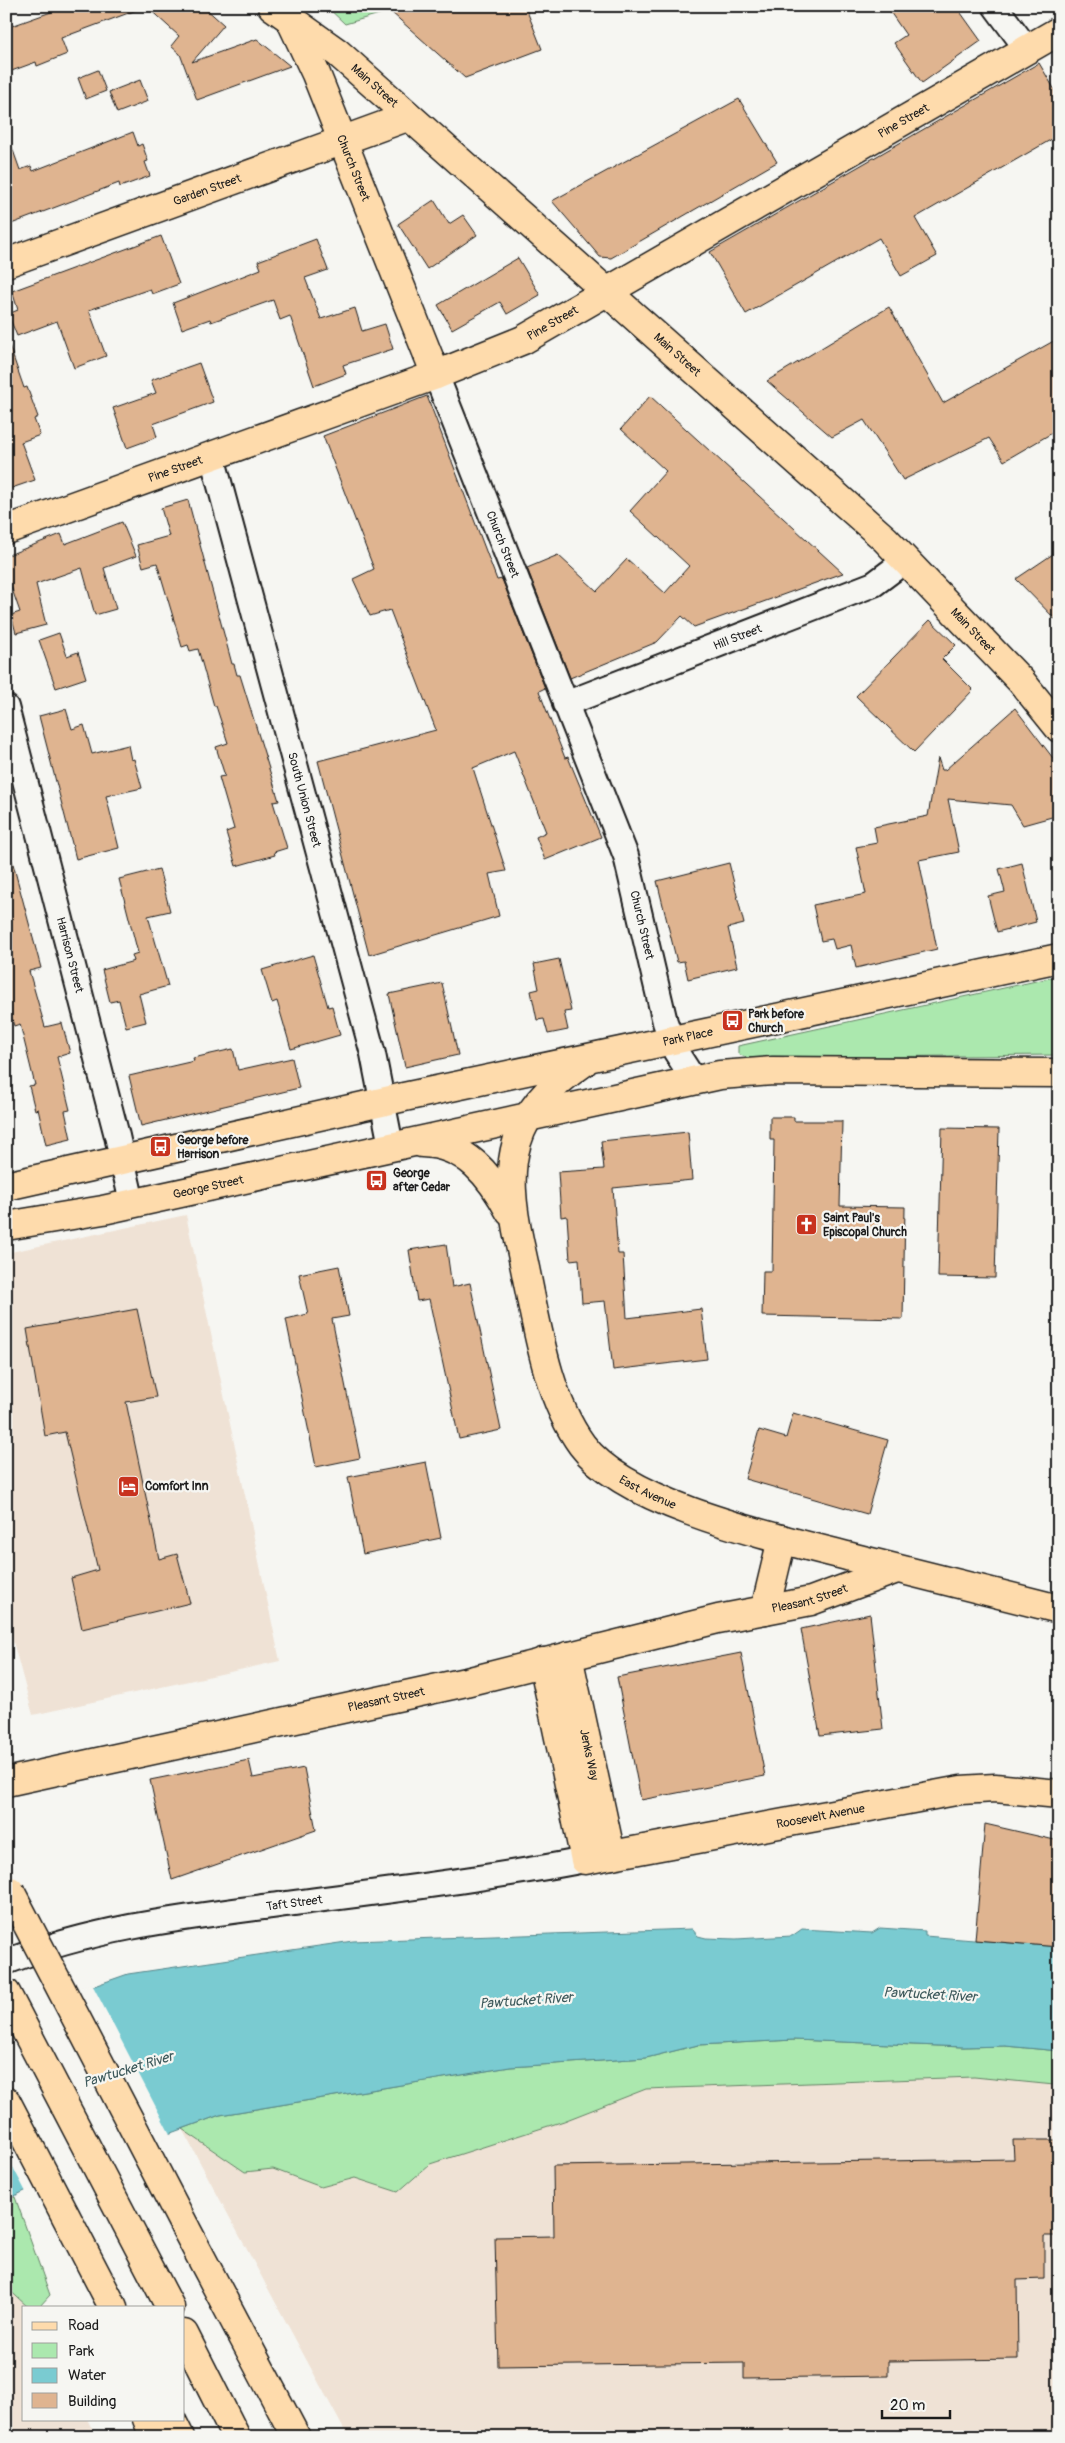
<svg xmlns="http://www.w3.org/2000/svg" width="1065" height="2443" viewBox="0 0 1065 2443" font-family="Pangolin,sans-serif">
<rect width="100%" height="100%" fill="#f6f6f2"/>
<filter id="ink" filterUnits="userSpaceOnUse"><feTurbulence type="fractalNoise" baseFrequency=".02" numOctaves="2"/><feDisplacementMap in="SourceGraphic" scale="10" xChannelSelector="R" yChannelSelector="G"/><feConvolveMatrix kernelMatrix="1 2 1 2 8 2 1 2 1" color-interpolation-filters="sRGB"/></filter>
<g filter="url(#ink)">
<path fill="#efe2d5" d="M186,1215L280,1661L33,1715L6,1616V1253Z
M974,2077L1054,2085L1059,2089V2437H348L182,2129L245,2172L273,2169L321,2187L355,2178L398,2192L430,2164L564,2121L646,2089Z
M6,2287L28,2307H24V2419H87L96,2437H6Z"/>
<path fill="#abe8ae" stroke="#648265" d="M326,6H433L393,10L345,24Z
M1059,976V1055L748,1058L738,1054V1046Z
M794,2040L963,2047L1005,2046L1059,2051V2089L1054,2085L974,2077L646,2089L564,2121L430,2164L398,2192L355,2178L321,2187L273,2169L245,2172L182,2129L220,2115L510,2067L646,2058L698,2045Z
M15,2197L50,2295L39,2307H28L6,2287V2200Z"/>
<path fill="#7acbd1" stroke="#548589" d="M880,1928L925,1931V1936L1059,1947V2051L1005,2046L963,2047L794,2040L698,2045L646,2058L510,2067L220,2115L67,2171L6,2200V2017L128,1974L353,1941L692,1929L698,1936L706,1938L736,1939L792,1936L802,1929L872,1933Z"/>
<path fill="#f6f6f2" d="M92,1984L171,2136L68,2173L27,2194L6,2154V2014Z"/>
<path fill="#dfb490" stroke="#1c1c1c" d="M68,6H141L142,8L61,38L67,54L37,66L36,62L6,73V28Z
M146,6H203L224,25L192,62L257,39L290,66L197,100L180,54L171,46L179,36Z
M462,6H525L542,49L465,78L391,12Z
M886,6H956L981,41L922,83L894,43L906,35Z
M1039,63L1059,97V135L915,218L937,256L901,276L879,238L746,314L710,252Z
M98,70L106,91L86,99L78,78Z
M140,80L148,101L117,113L109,92Z
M739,99L777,162L611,258L600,257L552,201Z
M133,132L138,146L142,144L148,161L145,162L150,176L120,187L119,183L6,226V140L9,139L20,170L31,166L33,171Z
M434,200L449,224L463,215L477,235L427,269L398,224Z
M161,236L179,284L152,294L150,289L89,310L106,356L74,368L57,321L17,336L8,314L18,310L12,291Z
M316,239L328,270L305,278L321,319L355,308L362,331L385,324L393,349L343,365L346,374L314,386L290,316L280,320L273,300L211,322L210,319L182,329L173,303L261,269L258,261Z
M518,258L540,295L507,314L500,302L452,329L438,305Z
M889,307L943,403L1059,338V429L1004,461L989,438L903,480L864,420L832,437L767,381Z
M9,345L24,388L27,387L38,417L34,419L40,435L21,442L35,480L6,490V346Z
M199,363L213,402L153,424L157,437L127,448L113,408L156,393L151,380Z
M427,396L497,580L502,579L545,688L539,691L565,758L568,757L601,837L545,860L536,837L546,832L514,751L473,768L506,871L489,874L499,916L369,955L318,761L436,730L390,610L370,616L353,579L374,569L323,436Z
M650,396L843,573L694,627L682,616L657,642L570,678L527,568L558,555L597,591L627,559L665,593L689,566L630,511L666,471L621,429Z
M188,500L232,664H234L237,675H240L279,801L273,802L287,848L274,852L275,855L236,866L226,832L234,829L219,777L225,776L216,747L228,743L216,706H214L198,649L190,651L188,645L182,647L157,563L143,567L137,545L169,536L161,508Z
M122,522L136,556L104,568L116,609L95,615L82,568L36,584L46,625L16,633L11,615L20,612L6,572V556L61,534L65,544Z
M1059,550V623L1016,579Z
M930,620L956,645L942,659L973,690L914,752L856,696Z
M59,633L67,656L78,652L86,678L56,688L39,640Z
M1015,708L1059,766V815L1023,825L1011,805L948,799L959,852L919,860L937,949L856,968L851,945L835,949L832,939L821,941L813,905L866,894L856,847L877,843L874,827L928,816L938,758L942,770H945Z
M66,709L72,729L84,725L92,754L128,745L131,760L134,759L142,788L106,796L119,848L76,859L39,716Z
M12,860L41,968L29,971L45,1027L62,1023L70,1053L57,1057L70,1110L65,1111L71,1139L46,1145L38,1109L35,1110L29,1086L35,1085L20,1024L14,1026L6,1000V861Z
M729,863L744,924L728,928L737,967L688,979L684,961L677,962L657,881Z
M1022,863L1036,922L997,932L988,896L1005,892L999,869Z
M159,869L170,911L148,916L168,986L139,994L146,1022L126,1027L119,1000L110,1002L102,970L134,961L132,955L138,953L119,879Z
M313,955L328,1007L332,1006L340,1035L291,1049L277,1001L272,1003L262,970Z
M559,959L571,1011L564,1012L568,1030L548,1034L544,1019L537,1020L531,991L539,989L534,964Z
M442,983L458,1055L405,1067L389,994Z
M233,1049L238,1070L292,1058L299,1088L141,1126L129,1076L194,1061L193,1058Z
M770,1117H794V1121H842L840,1206L905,1207L903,1319L762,1316L763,1271H772L774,1140H770Z
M942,1128L999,1129L995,1278L938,1277Z
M688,1132L692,1180L613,1188L618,1254H623L627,1318L701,1309L707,1359L613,1370L605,1301L582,1303L579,1259L570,1260L567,1216L561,1217L558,1172L604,1169L601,1141Z
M446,1244L452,1287L470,1283L501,1430L459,1439L429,1299L417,1301L409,1250Z
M339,1266L349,1316L332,1319L360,1458L316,1467L286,1319L308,1314L299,1274Z
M137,1309L156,1397L126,1402L159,1559L177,1554L190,1603L82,1629L71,1578L98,1570L65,1432L45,1436L27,1329Z
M793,1413L888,1440L867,1514L745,1479L759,1430L786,1438Z
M426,1462L441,1538L363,1554L348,1477Z
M870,1614L883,1729L820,1736L801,1629Z
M741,1653L765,1776L641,1800L617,1677Z
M249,1760L253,1778L304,1768L316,1830L172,1880L150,1780Z
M985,1824L1059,1841V1947L975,1940Z
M1013,2140H1059V2236H1044V2279L1017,2280L1018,2359L888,2361V2376L744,2378V2363L498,2366L495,2237L554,2236L553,2166L1014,2159Z"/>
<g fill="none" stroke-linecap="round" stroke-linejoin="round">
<defs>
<g id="minor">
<path d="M995,6L1027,49"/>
<path id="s1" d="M436,375L626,856L665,1022L676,1052L694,1080"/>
<path id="s2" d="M212,456L373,1054L391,1146"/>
<path id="s3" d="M565,704L874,584L906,560"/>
<path id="s4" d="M6,707L117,1136L132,1203"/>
<path id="s5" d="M6,1962C94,1928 179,1918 271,1906C376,1892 481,1880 585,1860"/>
</g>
<g id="major">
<path id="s6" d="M272,6L338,53L885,539L1021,681L1059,728"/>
<path id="s7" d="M290,19L316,74L436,375"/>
<path id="s8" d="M6,263L407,117"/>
<path id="s9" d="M6,530L436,375L523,340L1059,31"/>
<path id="s10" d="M583,1063C509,1113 502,1163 520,1245C535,1309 543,1392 582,1445C628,1507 782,1539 855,1558C923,1575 991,1592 1059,1609"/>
<path d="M422,1143C466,1144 491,1176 510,1212"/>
<path id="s11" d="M6,1186L404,1097L1059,958"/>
<path id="s12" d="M6,1226L103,1210L720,1075L773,1071L1059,1073"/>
<path id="s13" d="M765,1610L811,1601L897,1569"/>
<path id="s14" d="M568,1656L611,1855"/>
<path id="s15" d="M543,1662L585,1860L961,1790L995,1788L1059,1794"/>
<path id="s16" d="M6,1782L466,1682L718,1619L765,1610L782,1539"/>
</g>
<path id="highway" d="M6,1993L170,2307
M6,2101L113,2307
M185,2227L296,2437
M184,2334L236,2437
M147,2419L154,2437
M171,2419L180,2437"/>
</defs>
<use href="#minor" stroke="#1c1c1c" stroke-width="28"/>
<use href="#major" stroke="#1c1c1c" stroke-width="31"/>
<use href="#highway" stroke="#1c1c1c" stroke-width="31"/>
<use href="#minor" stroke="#f6f6f2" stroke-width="24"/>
<use href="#major" stroke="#fedbac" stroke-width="28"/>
<use href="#highway" stroke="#fedbac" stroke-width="28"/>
<defs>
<path id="highway-bridge" d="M10,1891L185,2227"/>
</defs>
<use href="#highway-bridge" stroke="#1c1c1c" stroke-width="31" stroke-linecap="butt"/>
<use href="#highway-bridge" stroke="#fedbac" stroke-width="28"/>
</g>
</g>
<defs>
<symbol id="bus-square" viewBox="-11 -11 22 22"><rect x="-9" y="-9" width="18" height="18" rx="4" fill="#c8321e" stroke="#f6f6f2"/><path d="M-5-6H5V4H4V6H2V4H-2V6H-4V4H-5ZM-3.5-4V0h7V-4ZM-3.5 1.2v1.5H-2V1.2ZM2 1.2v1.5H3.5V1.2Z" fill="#fff"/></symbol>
<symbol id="church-square" viewBox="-11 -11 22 22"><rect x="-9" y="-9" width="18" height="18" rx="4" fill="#c8321e" stroke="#f6f6f2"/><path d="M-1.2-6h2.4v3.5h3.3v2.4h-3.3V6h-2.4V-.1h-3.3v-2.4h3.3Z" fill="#fff"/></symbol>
<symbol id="hotel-square" viewBox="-11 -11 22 22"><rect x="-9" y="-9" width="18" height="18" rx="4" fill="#c8321e" stroke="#f6f6f2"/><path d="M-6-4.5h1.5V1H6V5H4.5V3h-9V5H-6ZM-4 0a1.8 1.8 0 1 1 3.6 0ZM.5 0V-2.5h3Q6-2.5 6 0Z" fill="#fff"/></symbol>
</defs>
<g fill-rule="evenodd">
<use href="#bus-square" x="720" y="1008" width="25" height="25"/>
<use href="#bus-square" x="148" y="1134" width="25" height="25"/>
<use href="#bus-square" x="364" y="1168" width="25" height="25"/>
<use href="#church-square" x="794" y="1212" width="25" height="25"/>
<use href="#hotel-square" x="116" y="1474" width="25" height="25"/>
</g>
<g text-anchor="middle" stroke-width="4.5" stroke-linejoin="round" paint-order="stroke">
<g font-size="12" fill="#1c1c1c" stroke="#f6f6f2">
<text dy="4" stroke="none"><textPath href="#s6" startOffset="130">Main Street</textPath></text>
<text dy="4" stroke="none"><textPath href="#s9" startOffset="990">Pine Street</textPath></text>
<text dy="4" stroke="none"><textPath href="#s7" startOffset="162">Church Street</textPath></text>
<text dy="4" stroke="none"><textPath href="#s8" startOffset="214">Garden Street</textPath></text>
<text dy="4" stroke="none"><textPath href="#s9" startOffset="585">Pine Street</textPath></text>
<text dy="4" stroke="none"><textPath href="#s6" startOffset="535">Main Street</textPath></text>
<text dy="4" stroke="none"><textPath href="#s9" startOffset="180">Pine Street</textPath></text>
<text dy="4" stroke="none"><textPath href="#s1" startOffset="182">Church Street</textPath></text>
<text dy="4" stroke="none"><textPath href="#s6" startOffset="940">Main Street</textPath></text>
<text dy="4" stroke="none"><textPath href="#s3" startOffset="185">Hill Street</textPath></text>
<text dy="4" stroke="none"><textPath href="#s2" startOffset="356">South Union Street</textPath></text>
<text dy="4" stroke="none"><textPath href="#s1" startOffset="588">Church Street</textPath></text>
<text dy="4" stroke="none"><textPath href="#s4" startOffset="256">Harrison Street</textPath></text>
<text dy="4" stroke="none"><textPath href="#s11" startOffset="698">Park Place</textPath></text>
<text dy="4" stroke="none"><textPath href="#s12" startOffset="206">George Street</textPath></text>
<text dy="4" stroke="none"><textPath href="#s10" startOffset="502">East Avenue</textPath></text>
<text dy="4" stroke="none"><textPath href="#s13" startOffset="46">Pleasant Street</textPath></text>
<text dy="4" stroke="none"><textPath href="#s16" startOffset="389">Pleasant Street</textPath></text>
<text dy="4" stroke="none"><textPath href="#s14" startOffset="101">Jenks Way</textPath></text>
<text dy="4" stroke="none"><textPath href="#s15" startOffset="442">Roosevelt Avenue</textPath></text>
<text dy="4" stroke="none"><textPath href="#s5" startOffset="295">Taft Street</textPath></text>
</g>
<g font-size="12" font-weight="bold" fill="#1c1c1c" stroke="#f6f6f2" text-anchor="start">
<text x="748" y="1018">Park before<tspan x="748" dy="14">Church</tspan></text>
<text x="177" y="1144">George before<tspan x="177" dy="14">Harrison</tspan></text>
<text x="393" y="1177">George<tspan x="393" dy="14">after Cedar</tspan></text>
<text x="823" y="1222">Saint Paul's<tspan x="823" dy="14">Episcopal Church</tspan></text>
<text x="145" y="1490">Comfort Inn</text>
</g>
<g font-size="14" font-style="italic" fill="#3d595b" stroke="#f6f6f2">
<text transform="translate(930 1994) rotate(3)" y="5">Pawtucket River</text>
<text transform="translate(526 2000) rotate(-4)" y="5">Pawtucket River</text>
<text transform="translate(128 2069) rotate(-17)" y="5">Pawtucket River</text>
</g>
</g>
<rect width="1065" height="2443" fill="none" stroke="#f6f6f2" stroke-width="25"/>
<rect x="12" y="12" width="1040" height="2418" fill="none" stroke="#1c1c1c" stroke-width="2" filter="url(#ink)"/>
<rect x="22" y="2306" width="162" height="115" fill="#f6f6f2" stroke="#9f9f9c"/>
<rect x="32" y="2322" width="25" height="8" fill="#fedbac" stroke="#9f9f9c"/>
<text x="68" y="2330" font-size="15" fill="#1c1c1c">Road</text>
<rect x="32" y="2343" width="25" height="15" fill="#abe8ae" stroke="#9f9f9c"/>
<text x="68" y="2356" font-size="15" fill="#1c1c1c">Park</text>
<rect x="32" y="2368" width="25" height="15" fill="#7acbd1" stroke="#9f9f9c"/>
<text x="68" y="2380" font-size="15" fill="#1c1c1c">Water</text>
<rect x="32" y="2393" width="25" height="15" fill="#dfb490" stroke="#9f9f9c"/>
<text x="68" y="2406" font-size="15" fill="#1c1c1c">Building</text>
<path d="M882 2410v8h68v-8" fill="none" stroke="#1c1c1c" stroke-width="2.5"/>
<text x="890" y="2410" font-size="15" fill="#1c1c1c" stroke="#f6f6f2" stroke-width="4" paint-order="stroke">20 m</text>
</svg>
